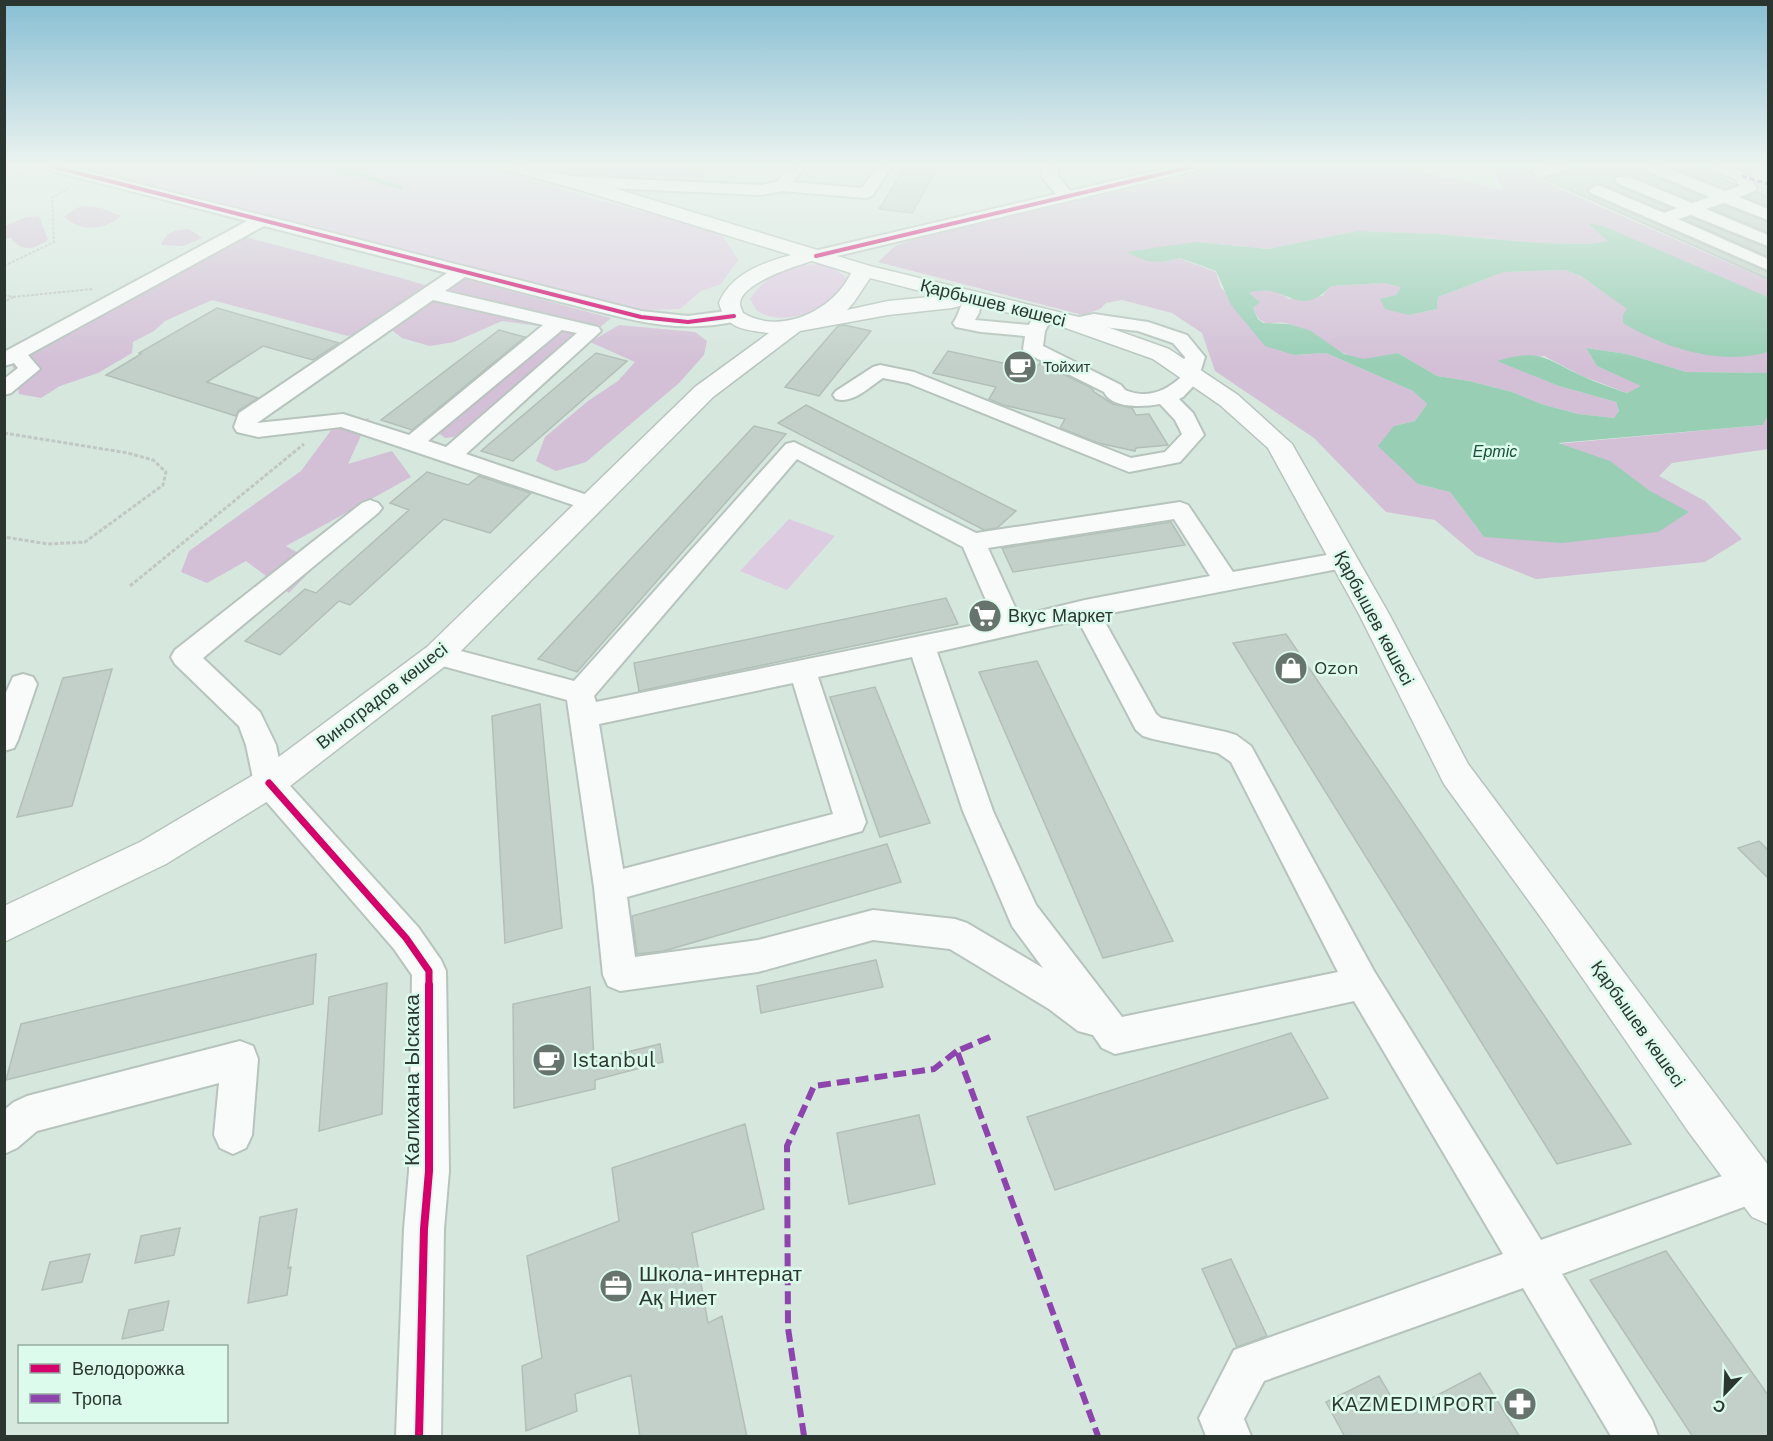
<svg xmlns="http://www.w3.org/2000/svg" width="1773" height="1441" viewBox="0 0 1773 1441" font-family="'Work Sans',sans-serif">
<rect width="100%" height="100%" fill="#d6e7de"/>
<path fill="#c6e1d3" d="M1487,166H1705L1768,192V279L1566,190L1553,194Z"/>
<path fill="#ddcbe1" d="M70,166H489L585,197L679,221L722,235L738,260L721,284L701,291L680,309L639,310Z
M818,264L834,269L851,281C848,286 844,293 840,296C822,311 779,327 758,311C755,309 753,303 750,299C768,273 788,265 818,264Z
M789,519L835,536L787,590L740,571Z"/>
<path fill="#d3bfd6" d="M545,166H670L708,173L701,178L586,175Z
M1232,166H1397L1502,190L1497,174L1508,166L1768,280V297L1588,224L1609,241L1589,244L1538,243L1437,234L1357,231L1268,249L1196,242L1163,262L1179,258L1216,272L1221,288L1294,355L1326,353L1413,391L1427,404L1415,421L1394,426L1418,484L1450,492L1484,537L1688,512L1556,444L1763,425L1768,415V449L1672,463L1659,476L1705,501L1742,539L1705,562L1536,579L1476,555L1435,520L1386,512L1314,438L1215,371L1202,333L1172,313L1122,300L1106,303L1100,309L1083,315L878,262L895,246L930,234Z
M81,206L101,208L121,216C105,230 79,233 64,216Z
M39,216L48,240C34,249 23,253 11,238L5,239V226L26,217Z
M189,229L202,238L183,246L161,245C166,231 176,230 189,229Z
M245,237L405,279L440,290L465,279L611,318L470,435L445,438L431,427L539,344V326L502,321L454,342L430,346L402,338L388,327L348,336L212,300L165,321L154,331L133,342L132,353L98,373L60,386L41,398L19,394L16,373L11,363Z
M1565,270L1581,276L1628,309L1766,353L1768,352V373L1686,372L1627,354L1586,348L1597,366L1642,386L1627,393L1582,376L1544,356L1498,361L1559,386L1616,402L1619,412L1614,418L1578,414L1541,404L1512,392L1469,381L1437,376L1398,353C1387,355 1372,361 1361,359C1335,354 1315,332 1290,324C1271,318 1264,333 1253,308L1259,302L1249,293L1259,290L1276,291L1289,299L1322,296L1331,286L1384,283L1402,287L1396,295L1409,315L1437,309L1438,297L1504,272Z
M619,325L695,332L707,341L704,355L679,383L586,462L556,471L536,461L545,437L588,401L618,381L635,362L590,342Z
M369,418L348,464L392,451L411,477L286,546L317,564L289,593L246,561L207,583L181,572L189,551L301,471L332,429Z"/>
<path fill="#97ceb4" d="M1587,223L1603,226L1768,297V352C1719,366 1665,348 1623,323V315L1627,309L1581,276L1565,270L1504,272L1438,297L1437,309L1409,315L1385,309L1380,299L1396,295L1401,287L1384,283L1331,286C1298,322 1284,280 1249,293L1260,302L1253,308L1258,319L1263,323L1289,324L1311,331L1344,354L1364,359L1398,353L1437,376L1469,381L1512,392L1541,404L1578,414L1614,418L1619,411L1616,402L1559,386L1497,361C1541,348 1545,359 1582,376C1597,383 1612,388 1627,393L1641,386L1597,366L1586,348L1627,354L1686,372L1768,373V415L1763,425L1558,443L1610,461L1650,491L1689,512L1658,532L1562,543L1484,537L1450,492L1418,484L1378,446L1394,426L1415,421L1427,404L1413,391L1326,353L1294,355L1265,346L1231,305L1216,271L1180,258L1163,262L1147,261L1126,252L1196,242L1268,249L1357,231L1437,234L1538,243L1589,244L1608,241Z"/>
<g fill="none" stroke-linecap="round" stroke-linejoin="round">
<path stroke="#97ceb4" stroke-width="4.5" d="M327,166L401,187"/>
</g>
<path fill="#c3d0c9" stroke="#b2bfb8" stroke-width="1.5" d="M906,166H939L912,213L879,209Z
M1587,166H1645L1644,169L1647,173L1704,197L1692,201L1629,175H1617L1613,181L1616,185L1671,208L1664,211L1598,183L1587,190L1590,195L1768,272V279L1545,179Z
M1667,166H1690L1737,185L1725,189Z
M1757,192L1768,197V207L1745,197Z
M1724,205L1768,222V233L1712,209Z
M1691,217L1768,248V257L1684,219Z
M217,308L339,343L313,360L263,346L207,382L258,398L238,411L236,416L106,375L141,354L139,353Z
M844,325L871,331L819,396L785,387L838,326Z
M499,330L525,337L412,430L381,420Z
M948,351L1035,370L1040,363L1092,388L1094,392L1113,404L1132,408L1136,415L1149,414L1168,445L1136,448L1135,451L1098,443L1060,428L1065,419L1003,405L989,399L996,387L933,373Z
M596,353L627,361L513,461L481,451Z
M806,405L1016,511L997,528L984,530L778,423Z
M754,426L786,434L577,672L538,659Z
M427,472L468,485L479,476L531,493L490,533L444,519L350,605L339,601L280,655L245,641L305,589L316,593L409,510L390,503Z
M1171,522L1185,545L1013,572L1002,548Z
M946,598L958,624L639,691L634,663Z
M986,606L992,619L977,622L971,610Z
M1286,634L1631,1144L1557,1164L1233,643Z
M1037,661L1173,941L1103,958L979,672Z
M112,669L72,806L17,817L63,678Z
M875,687L930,823L880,837L830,697Z
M540,704L562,928L505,943L492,716Z
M1759,841L1768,850V878L1738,848Z
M887,844L901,882L664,951L637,954L632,916Z
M316,954L313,1004L6,1080L21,1024Z
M876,960L883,987L761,1013L757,986Z
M387,983L382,1114L319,1131L329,997Z
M590,987L594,1060L660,1044L663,1062L595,1080V1089L514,1108L513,1004Z
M1291,1033L1328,1098L1055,1190L1027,1117Z
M919,1115L935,1184L849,1204L837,1133Z
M745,1124L764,1209L692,1233L708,1323L722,1316L747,1437H640L631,1375L575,1394L577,1411L526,1431L522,1366L542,1358L527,1256L619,1221L612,1168Z
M297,1209L288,1268L291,1267L287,1295L248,1303L260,1217Z
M180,1228L174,1255L135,1263L141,1236Z
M1666,1251L1768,1395V1437H1693L1590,1280Z
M90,1254L82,1282L42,1290L50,1262Z
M1231,1259L1267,1336L1237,1347L1202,1269Z
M169,1301L163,1330L122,1339L129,1310Z
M1480,1373L1520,1437H1345L1326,1402L1379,1376L1401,1414Z"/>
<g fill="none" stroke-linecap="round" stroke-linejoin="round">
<defs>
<path id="minor" d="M43,166H68L641,311L688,316L734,310L741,312L744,316L741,320C681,335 635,321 577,306C540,297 502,287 465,277L445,291L598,327L601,331L466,454L599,499L603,504L599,509L591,511L341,427L258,437L237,432L234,427L239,413L447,273L264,226L28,355L40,369L11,393L4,395V379L18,368L14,363L4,366V352L247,221L45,169ZM433,300L543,325L409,435L343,414L257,423ZM562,330L577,333L446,447L428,441Z
M789,166H805L793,182L862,188L877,166H889L891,168L872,196L866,198L782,191L761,195L566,186L558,181L566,176L761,185L777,182Z
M1041,166H1057V175L1070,191L1176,166H1203L1195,171L816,261L810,260L807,256L810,252L1056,194L1041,176Z
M1545,166H1570L1568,169L1540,177L1532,172L1534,169Z
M1648,166H1662L1725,191L1740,186L1736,179L1709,169L1707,166C1732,166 1744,166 1757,188L1755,191L1739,197L1768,209V220L1724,203L1706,209L1768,235V246L1691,215L1678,219L1768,259V270L1591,193L1589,190L1597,185L1603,187L1664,213L1677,208L1617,183L1615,180L1617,177H1629L1692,203L1710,197L1648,171L1646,168Z
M973,293L980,295L982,299L979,313L975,320L1029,325L1036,311H1050L1053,315L1045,331L1043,346L1121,385L1125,390C1146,399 1165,392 1181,377L1179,374L1185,357L1173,343L1138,331L1094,326L1076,329L1069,327L1066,323L1069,319L1094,314L1148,322L1187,335L1205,357L1200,373L1202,377L1183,397L1179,399L1193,413L1204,435L1180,462L1129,472L908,383L883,378C869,387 853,404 836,399L833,395L836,391L873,367L880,365L914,372L1131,458L1165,452L1182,434L1175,420L1160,404C1144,407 1112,409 1104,392L1026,353L1023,349L1025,336L981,332L956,327L953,323C960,314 960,304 966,295Z
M794,442L976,533L1180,502L1188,505L1233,572L1343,552L1352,554L1355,560L1352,566L1343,568L1101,615L1156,714L1161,718L1226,732L1236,735L1251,746L1374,971L1541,1240L1756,1164L1768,1170V1198L1562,1274L1652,1420L1658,1436H1611L1523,1288L1264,1381L1244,1419L1251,1436H1206L1199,1418L1234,1350L1503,1254L1354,1001L1115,1054L1102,1048L1093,1035L1078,1031L1049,1009L950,949L873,940L758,972L620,991L608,986L603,975L594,887L567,700L428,662L425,655L428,648L438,645L574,681L786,444ZM797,459L963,547L995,621L596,702L594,696ZM1174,519L1210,576L1085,600L1019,616L988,548ZM1078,620L1136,730L1143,736L1153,739L1218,753L1231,762L1338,972L1122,1017L1036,905L993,811L937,652ZM912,657L963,811L1012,926L1043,968L967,923L955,919L873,910L758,940L635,957L627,897L862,831L866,822L818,677ZM793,683L833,814L623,869L599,724Z
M370,500L378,503L382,508L378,513L203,658L260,712L276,745L283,778L418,927L441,960L446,971L449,1171L444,1229L441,1436H396L404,1229L409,1171L412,975L394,949L258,792L254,783L246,745L239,726L175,664L171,657L175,650L362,503Z
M23,674L33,677L37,684L18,740L14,748L4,751V697L13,677Z
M240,1041L253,1046L258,1059L252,1135L246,1148L233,1154L220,1148L214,1135L219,1083L37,1131L17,1148L4,1154V1110L14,1102L27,1096Z"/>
<path id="major" d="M502,166H531L594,182L870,266L1079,317L1169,349L1238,395L1292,444L1389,614L1468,764L1768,1165V1224L1752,1217L1688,1131L1542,919L1444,784L1359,614L1268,448L1220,405L1153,359L1063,327L963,301L960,306L952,308L888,315L800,331L713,397L449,663L281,793L166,864L4,942V906L140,842L257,773L427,647L695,387L769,333C744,330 726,329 719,303C731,274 762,263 791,255L580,190L505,170ZM812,261L851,273C834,310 781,336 743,313C742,310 740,307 740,304C740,283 796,266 812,261ZM870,278L940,296L888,301L847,310L854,302Z"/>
</defs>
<use href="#minor" stroke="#b6c4bd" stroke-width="4"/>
<use href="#major" stroke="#b6c4bd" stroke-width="3"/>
<path stroke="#c1c7c4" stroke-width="2" stroke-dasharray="3 1.5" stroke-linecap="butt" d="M4,170L38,179
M4,266L54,242L52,198L69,188
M4,295L13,297L4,302
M13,297L93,289"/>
<path stroke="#c1c7c4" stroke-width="3" stroke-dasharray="4 2" stroke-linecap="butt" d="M4,433L128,453L153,460L166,472L163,485L85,542L48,544L4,537
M130,586L304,444"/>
<use href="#minor" fill="#f9fbfa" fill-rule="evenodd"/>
<use href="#major" fill="#f9fbfa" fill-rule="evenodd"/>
<path stroke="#8e44ad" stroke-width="3" stroke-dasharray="5 3" stroke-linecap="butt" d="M1742,176L1768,184"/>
<path stroke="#8e44ad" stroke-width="6" stroke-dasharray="13 6" stroke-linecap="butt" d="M990,1037L957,1051L1098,1436
M804,1436L788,1328L787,1146L814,1086L934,1069L957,1051"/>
<defs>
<path id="cycleway-far2" d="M51,166L641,317L688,322L734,316
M816,256L1195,166"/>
<path id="cycleway-far1" d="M269,783L406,938L429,971V986"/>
<path id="cycleway" d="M419,1436L424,1229L429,1171V985"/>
</defs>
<use href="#cycleway-far2" stroke="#ddfbec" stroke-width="6"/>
<use href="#cycleway-far1" stroke="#ddfbec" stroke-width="10"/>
<use href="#cycleway" stroke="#ddfbec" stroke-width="12"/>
<use href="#cycleway-far2" stroke="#d6006c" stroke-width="4"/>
<use href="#cycleway-far1" stroke="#d6006c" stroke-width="7"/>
<use href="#cycleway" stroke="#d6006c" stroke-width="8"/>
</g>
<linearGradient id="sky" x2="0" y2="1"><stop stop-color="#87bed3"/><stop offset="0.45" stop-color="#edf4f0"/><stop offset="1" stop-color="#edf4f0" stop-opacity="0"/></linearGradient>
<rect width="1773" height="367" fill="url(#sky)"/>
<defs>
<symbol id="cafe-disc" viewBox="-11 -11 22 22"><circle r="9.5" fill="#67746e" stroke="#ddfbec"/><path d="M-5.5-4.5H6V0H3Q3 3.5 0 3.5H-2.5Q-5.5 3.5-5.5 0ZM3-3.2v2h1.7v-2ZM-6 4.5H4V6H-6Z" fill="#fff"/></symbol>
<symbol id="supermarket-disc" viewBox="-11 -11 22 22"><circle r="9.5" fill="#67746e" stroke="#ddfbec"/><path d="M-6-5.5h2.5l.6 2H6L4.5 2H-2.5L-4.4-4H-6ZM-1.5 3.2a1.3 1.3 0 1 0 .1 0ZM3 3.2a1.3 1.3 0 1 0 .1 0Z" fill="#fff"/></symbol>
<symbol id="shop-disc" viewBox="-11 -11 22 22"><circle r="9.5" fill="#67746e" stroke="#ddfbec"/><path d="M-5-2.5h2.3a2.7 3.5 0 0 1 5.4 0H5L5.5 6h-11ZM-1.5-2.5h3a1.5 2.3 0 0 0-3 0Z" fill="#fff"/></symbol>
<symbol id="office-disc" viewBox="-11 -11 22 22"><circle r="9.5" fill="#67746e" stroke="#ddfbec"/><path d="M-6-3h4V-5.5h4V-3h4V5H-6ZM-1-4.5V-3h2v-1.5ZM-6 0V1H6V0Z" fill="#fff"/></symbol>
<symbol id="pharmacy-disc" viewBox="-11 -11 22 22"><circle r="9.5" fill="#67746e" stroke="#ddfbec"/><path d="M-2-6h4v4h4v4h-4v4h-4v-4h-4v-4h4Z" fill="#fff"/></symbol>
</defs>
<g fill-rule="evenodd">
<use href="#cafe-disc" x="1001" y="348" width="38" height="38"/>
<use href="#supermarket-disc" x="966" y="597" width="38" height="38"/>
<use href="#shop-disc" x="1272" y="649" width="38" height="38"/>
<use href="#cafe-disc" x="530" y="1041" width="38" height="38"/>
<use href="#office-disc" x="597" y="1267" width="38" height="38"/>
<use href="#pharmacy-disc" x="1501" y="1385" width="38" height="38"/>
</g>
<g text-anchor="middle" stroke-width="5" stroke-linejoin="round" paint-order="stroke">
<g font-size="15" fill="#2b3631" stroke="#ddfbec" text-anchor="start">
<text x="1043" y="372">Тойхит</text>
</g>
<g font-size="16" font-style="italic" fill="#164f39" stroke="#ddfbec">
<text x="1495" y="457">Ертіс</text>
</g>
<g font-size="18" fill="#2b3631" stroke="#ddfbec">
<text transform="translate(993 303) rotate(14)" y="6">Қарбышев көшесі</text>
<text transform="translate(1374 618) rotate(62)" y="6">Қарбышев көшесі</text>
<text transform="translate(382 696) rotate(-38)" y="6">Виноградов көшесі</text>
<text transform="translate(1638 1024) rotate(55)" y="6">Қарбышев көшесі</text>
</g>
<g font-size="18" fill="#2b3631" stroke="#ddfbec" text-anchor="start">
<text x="1008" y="622">Вкус Маркет</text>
<text x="1314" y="674">Ozon</text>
</g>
<g font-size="21" fill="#2b3631" stroke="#ddfbec" text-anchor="start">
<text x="572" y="1067">Istanbul</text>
<text x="639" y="1281">Школа-интернат<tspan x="639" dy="24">Ақ Ниет</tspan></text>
<text x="1497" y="1411" text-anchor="end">KAZMEDIMPORT</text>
</g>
<g font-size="21" fill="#2b3631" stroke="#ddfbec">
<text transform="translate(412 1080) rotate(-90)" y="7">Калихана Ыскака</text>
</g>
</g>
<rect width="1773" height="1441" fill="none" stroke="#2b3631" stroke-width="12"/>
<rect x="18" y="1345" width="210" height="78" fill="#ddfbec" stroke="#96aca1" stroke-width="1.5"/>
<rect x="30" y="1364" width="30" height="9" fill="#d6006c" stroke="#96aca1" stroke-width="1.5"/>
<text x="72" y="1375" font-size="18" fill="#2b3631">Велодорожка</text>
<rect x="30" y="1394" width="30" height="9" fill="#8e44ad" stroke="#96aca1" stroke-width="1.5"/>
<text x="72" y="1405" font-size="18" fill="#2b3631">Тропа</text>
<g transform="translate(1725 1393) rotate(203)" stroke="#ddfbec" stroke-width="4.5" paint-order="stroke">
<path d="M0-4.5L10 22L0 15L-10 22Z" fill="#2b3631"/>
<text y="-9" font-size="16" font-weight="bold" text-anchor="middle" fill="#2b3631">С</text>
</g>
</svg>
